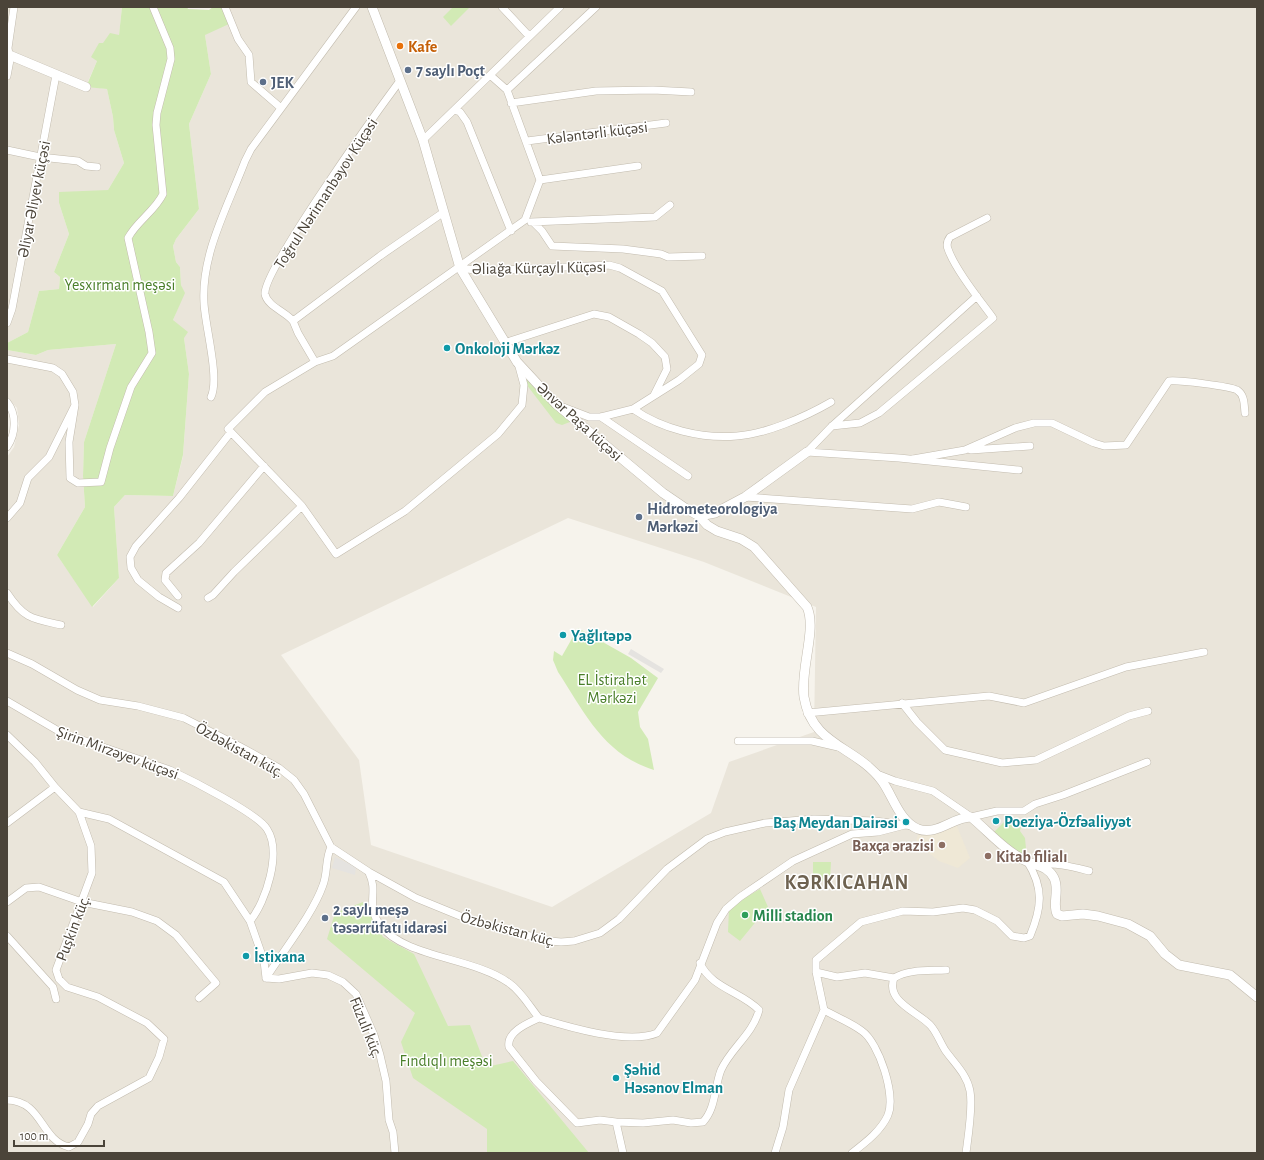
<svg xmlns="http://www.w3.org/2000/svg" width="1264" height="1160" viewBox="0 0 1264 1160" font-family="'Alegreya Sans',sans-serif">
<rect width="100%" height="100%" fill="#f6f3ec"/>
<path fill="#eae5da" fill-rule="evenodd" d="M7,7H122L119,36L97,61L86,86L107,89L113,117L114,130L124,163L108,190L59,203L69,234L54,272L60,277L59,289L39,291L28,332L7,343Z
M222,7H1257V1153H7V457L14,447L19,425L17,408L7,397V350L36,355L48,350L116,344L84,442L83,476L85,507L57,555L93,607L119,578L114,507L125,495L173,496L183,456L189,374L184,338L173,320L184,293L181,285L180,267L176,262L173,246L176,239L199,209L189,124L211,74L205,35ZM568,518L704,562L816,607L814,732L729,762L711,813L552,907L371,845L359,760L281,655Z"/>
<path fill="#efe8d6" d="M956,824L970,858L958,868L939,861L922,848L916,841L919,831Z"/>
<path fill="#d2eab5" d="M122,7H187L188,9L209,10L213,7H222L229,24L205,35L211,74L189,124L199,209L176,239L173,246L176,262L180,267L181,285L185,293L173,320L188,332L184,338L189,374L183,455L173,496L125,495L114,507L119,578L92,607L57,555L85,507L83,476L84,442L116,344L48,350L36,355L7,350V343L28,332L39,291L59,289L60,277L54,272L69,234L59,203V192L108,190L124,163L114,130L113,117L107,89L86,87L97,61L91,57L99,43H103L110,33L119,35Z
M453,7L469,8L451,26L443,17Z
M527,375L571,420L570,422L562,425L556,423L526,384L524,379Z
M578,628L631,658L658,678L638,712L640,727L648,739L654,770C603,754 585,713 558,672L553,660L554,651L562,656Z
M1009,817L1021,827L1020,831L1025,838L1026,849L1021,855C1011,849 1003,840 994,832Z
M813,862H831L830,881H813Z
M760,889L768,907L740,941L728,932L729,909L731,906Z
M363,902L383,937L414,954L448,1026L470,1025L486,1067L513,1061L589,1153H487V1129L413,1078L401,1042L415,1013L327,939L335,913Z"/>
<path fill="#e5e3e0" d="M631,649L664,669L661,673L628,654Z
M335,857L356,867L355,875L332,868Z"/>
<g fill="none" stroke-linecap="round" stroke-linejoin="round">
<defs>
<path id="minor" d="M225,7L238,39L249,55L251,82L281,108
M502,7L529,36
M490,75L507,90L540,180L525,220L333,356L315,362L265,392L228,429L302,506L336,554L405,511L498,434L522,405L524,385L518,363
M7,76L10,60L8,48L14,7
M507,90L596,7
M511,103L596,91L653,90L691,92
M454,110L460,112L467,122L511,231
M423,140L560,7
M527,141L666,123
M7,150L40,157L78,161L86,166L97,167
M540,180L638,166
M531,222L655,217L670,205
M534,223L542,231L552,246L623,249L661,254L668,257L702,256
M460,268L482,271L609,265L620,268L662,291L702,355L699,364L679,380L633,409L601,417H589L563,407
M293,321C286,312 267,306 265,294C262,272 379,109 399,82
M7,323L12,309L56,75
M504,343L594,314L609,317L639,334L652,343L665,357L667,369L654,395
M7,359L53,368L62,374L73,392L75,405L49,457L28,478L20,503L7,518
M315,362L298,333L293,321L380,256L444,212
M211,397C220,378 205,326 204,303C201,254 228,206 245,161L251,149L356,7
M7,402C17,414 16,434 7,447
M75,405L69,442L70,478L78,483L101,482L110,448L131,387L152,353L149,332L128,238C137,221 155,211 163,194L156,125L157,113L171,59L170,48L153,7
M633,409C662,429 701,439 737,436C766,434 805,417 831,402
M601,417L688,476
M832,426L860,423L879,413L993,318C979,299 955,269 948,249C946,244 947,241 950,237L987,218
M971,450L1030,446
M807,452L832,426L977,296
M807,452L899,458L1019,470
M913,459L965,450L1015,428L1034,423H1052L1094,443L1104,446L1126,445L1169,381C1179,380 1229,386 1237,390C1245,395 1244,405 1245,413
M745,497L912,509L939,502L966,507
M7,593C24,619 33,619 61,625
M178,596L165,580L166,573L199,543L264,466
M208,598L213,595L234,572L302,506
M178,608L159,597L138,580L131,568L130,557L136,546L179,498L231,432
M7,653L32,664L77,690L100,700L138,706L184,718L239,746L279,768L294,780L304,794L331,847L369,872L416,898L460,916L487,925L550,941L561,942L574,941L600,933L619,919L667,869L707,839L725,832L765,823L814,819L875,821L913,826
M7,701L62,733L170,770C189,779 257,813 267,829C282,852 266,902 250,921
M902,703L917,722L945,750L1002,763L1036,760L1129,716L1148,711
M807,713L989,696L1024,703L1126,667L1204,652
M7,735L35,762L55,787L79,812L109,819L224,882L250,921L264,961L266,978
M738,741H812L838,747
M877,774L895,781L933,791L971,817L997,811H1024L1035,804L1063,795L1147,762
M7,823L55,787
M1039,865C1055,862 1073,867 1089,871
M369,873C379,893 365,904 380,925C405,958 473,957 509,983C521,991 530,1007 539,1018
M7,902L26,888L39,887L82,902L132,912L157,921L176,935L216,983L199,998
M7,936L53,987L56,999
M946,970C929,971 909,969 894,978C885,1002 919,1012 931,1026C937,1033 940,1042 945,1050C954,1063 967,1074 970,1091C973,1107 968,1137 966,1153
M816,972L837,977L865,973L894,978
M266,978L279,979L312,973L328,975L343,982L356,994L374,1035L380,1055L386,1081L389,1120L393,1132L395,1153
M266,978C283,951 313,914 323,885C328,872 325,859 331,847
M824,1010C836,1017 850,1022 862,1031C879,1043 896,1095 888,1115C881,1131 865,1143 852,1153
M539,1018C568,1027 628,1045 657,1033L695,980L717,923L726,909L740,897L793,861L852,834L878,832L905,825
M539,1018C528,1023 506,1032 509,1047L536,1081L577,1123L600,1120L616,1122L623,1153
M7,1100C43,1101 40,1140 69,1147L78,1142L88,1124L91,1114L98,1106L149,1078L159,1057L164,1039L147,1023L98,997L67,987L59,979L56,970L92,873L91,846L79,812
M616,1122L643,1123L673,1120L691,1123L703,1122C716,1108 714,1088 721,1070C731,1048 753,1034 759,1010C742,992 711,988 700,963
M775,1153L783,1127L789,1090L824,1010L816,972V960L861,922L903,911L933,912L963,908L975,910L997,921L1012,936L1024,938L1030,936C1042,907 1044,888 1027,861"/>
<path id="tertiary" d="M372,7L423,140L460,268L517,362L556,404L663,493L685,508L699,516L715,513L745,497L807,452
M7,54L86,87
M699,516L707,525L717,531L741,539L754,547L807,607C817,629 800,669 804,697C812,746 856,746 882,781C893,796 899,821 918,829C937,836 953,817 971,817C989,832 1005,851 1026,861C1037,866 1048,866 1054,878C1060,890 1052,903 1057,914L1062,916L1083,914L1098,916L1128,924L1150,936L1165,954L1179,965L1230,975L1257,997"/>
</defs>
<use href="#minor" stroke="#c2bbae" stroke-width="8"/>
<use href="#tertiary" stroke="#c2bbae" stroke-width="10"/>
<use href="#minor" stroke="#fff" stroke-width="7"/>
<use href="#tertiary" stroke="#fff" stroke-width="9"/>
</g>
<circle fill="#e8710a" stroke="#fff" stroke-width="1.5" cx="400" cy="46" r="4"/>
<g fill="#5c6f8a" stroke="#fff" stroke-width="1.5">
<circle cx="408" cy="70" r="4"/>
<circle cx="263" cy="82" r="4"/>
<circle cx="639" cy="517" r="4"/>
<circle cx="325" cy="918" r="4"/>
</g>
<g fill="#0f9aa8" stroke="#fff" stroke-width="1.5">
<circle cx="447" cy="348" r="4"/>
<circle cx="563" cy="635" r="4"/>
<circle cx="996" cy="821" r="4"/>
<circle cx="906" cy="822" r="4"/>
<circle cx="246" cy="956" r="4"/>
<circle cx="616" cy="1078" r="4"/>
</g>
<g fill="#8d6e63" stroke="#fff" stroke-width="1.5">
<circle cx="942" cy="845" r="4"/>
<circle cx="988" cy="856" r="4"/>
</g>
<circle fill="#2e9e5b" stroke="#fff" stroke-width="1.5" cx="745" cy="915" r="4"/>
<g text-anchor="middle" stroke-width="3" stroke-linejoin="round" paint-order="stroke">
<g font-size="16" font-weight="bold" fill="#c56008" stroke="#fff" text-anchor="start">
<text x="408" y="52">Kafe</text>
</g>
<g font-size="16" font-weight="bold" fill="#4e5e75" stroke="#fff" text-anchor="start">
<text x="416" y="76">7 saylı Poçt</text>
<text x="271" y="88">JEK</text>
<text x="647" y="514">Hidrometeorologiya<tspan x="647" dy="18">Mərkəzi</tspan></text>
<text x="333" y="915">2 saylı meşə<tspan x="333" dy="18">təsərrüfatı idarəsi</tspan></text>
</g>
<g font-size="16" fill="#4b4439" stroke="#fff">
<text transform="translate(597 132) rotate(-7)" y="6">Kələntərli küçəsi</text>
<text transform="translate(325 193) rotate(-57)" y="6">Toğrul Nərimanbəyov Küçəsi</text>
<text transform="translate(33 199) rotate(-79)" y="6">Əliyar Əliyev küçəsi</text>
<text transform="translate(539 267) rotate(-1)" y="6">Əliağa Kürçaylı Küçəsi</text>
<text transform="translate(580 421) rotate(42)" y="6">Ənvər Paşa küçəsi</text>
<text transform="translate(240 749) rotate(29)" y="6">Özbəkistan küç.</text>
<text transform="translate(118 752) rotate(20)" y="6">Şirin Mirzəyev küçəsi</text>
<text transform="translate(72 928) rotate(-69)" y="6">Puşkin küç.</text>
<text transform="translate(508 928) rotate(15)" y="6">Özbəkistan küç.</text>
<text transform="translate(367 1027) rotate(68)" y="6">Füzuli küç.</text>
</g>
<g font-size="16" fill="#4a7f2a" stroke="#fff">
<text x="120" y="290">Yesxırman meşəsi</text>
<text x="612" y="685">EL İstirahət<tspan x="612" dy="18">Mərkəzi</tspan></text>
<text x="446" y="1066">Fındıqlı meşəsi</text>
</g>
<g font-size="16" font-weight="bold" fill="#0d838f" stroke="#fff" text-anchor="start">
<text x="455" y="354">Onkoloji Mərkəz</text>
<text x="571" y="641">Yağlıtəpə</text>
<text x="1004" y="827">Poeziya-Özfəaliyyət</text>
<text x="898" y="828" text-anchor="end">Baş Meydan Dairəsi</text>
<text x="254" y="962">İstixana</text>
<text x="624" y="1075">Şəhid<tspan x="624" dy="18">Həsənov Elman</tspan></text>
</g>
<g font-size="16" font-weight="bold" fill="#785e54" stroke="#fff" text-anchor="end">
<text x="934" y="851">Baxça ərazisi</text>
<text x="996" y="862" text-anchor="start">Kitab filialı</text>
</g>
<g font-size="16" font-weight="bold" fill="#27864d" stroke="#fff" text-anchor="start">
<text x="753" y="921">Milli stadion</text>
</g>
<g font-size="20" font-weight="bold" letter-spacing="1" fill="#6e6250" stroke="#fff">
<text x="847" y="889">KƏRKICAHAN</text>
</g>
</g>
<rect width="1264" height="1160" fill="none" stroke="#4b4439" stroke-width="16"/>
<path d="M14 1140v6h90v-6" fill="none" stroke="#4b4439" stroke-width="2"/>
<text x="20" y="1140" font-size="12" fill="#4b4439" stroke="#ffffff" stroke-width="3" paint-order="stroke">100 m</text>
</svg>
